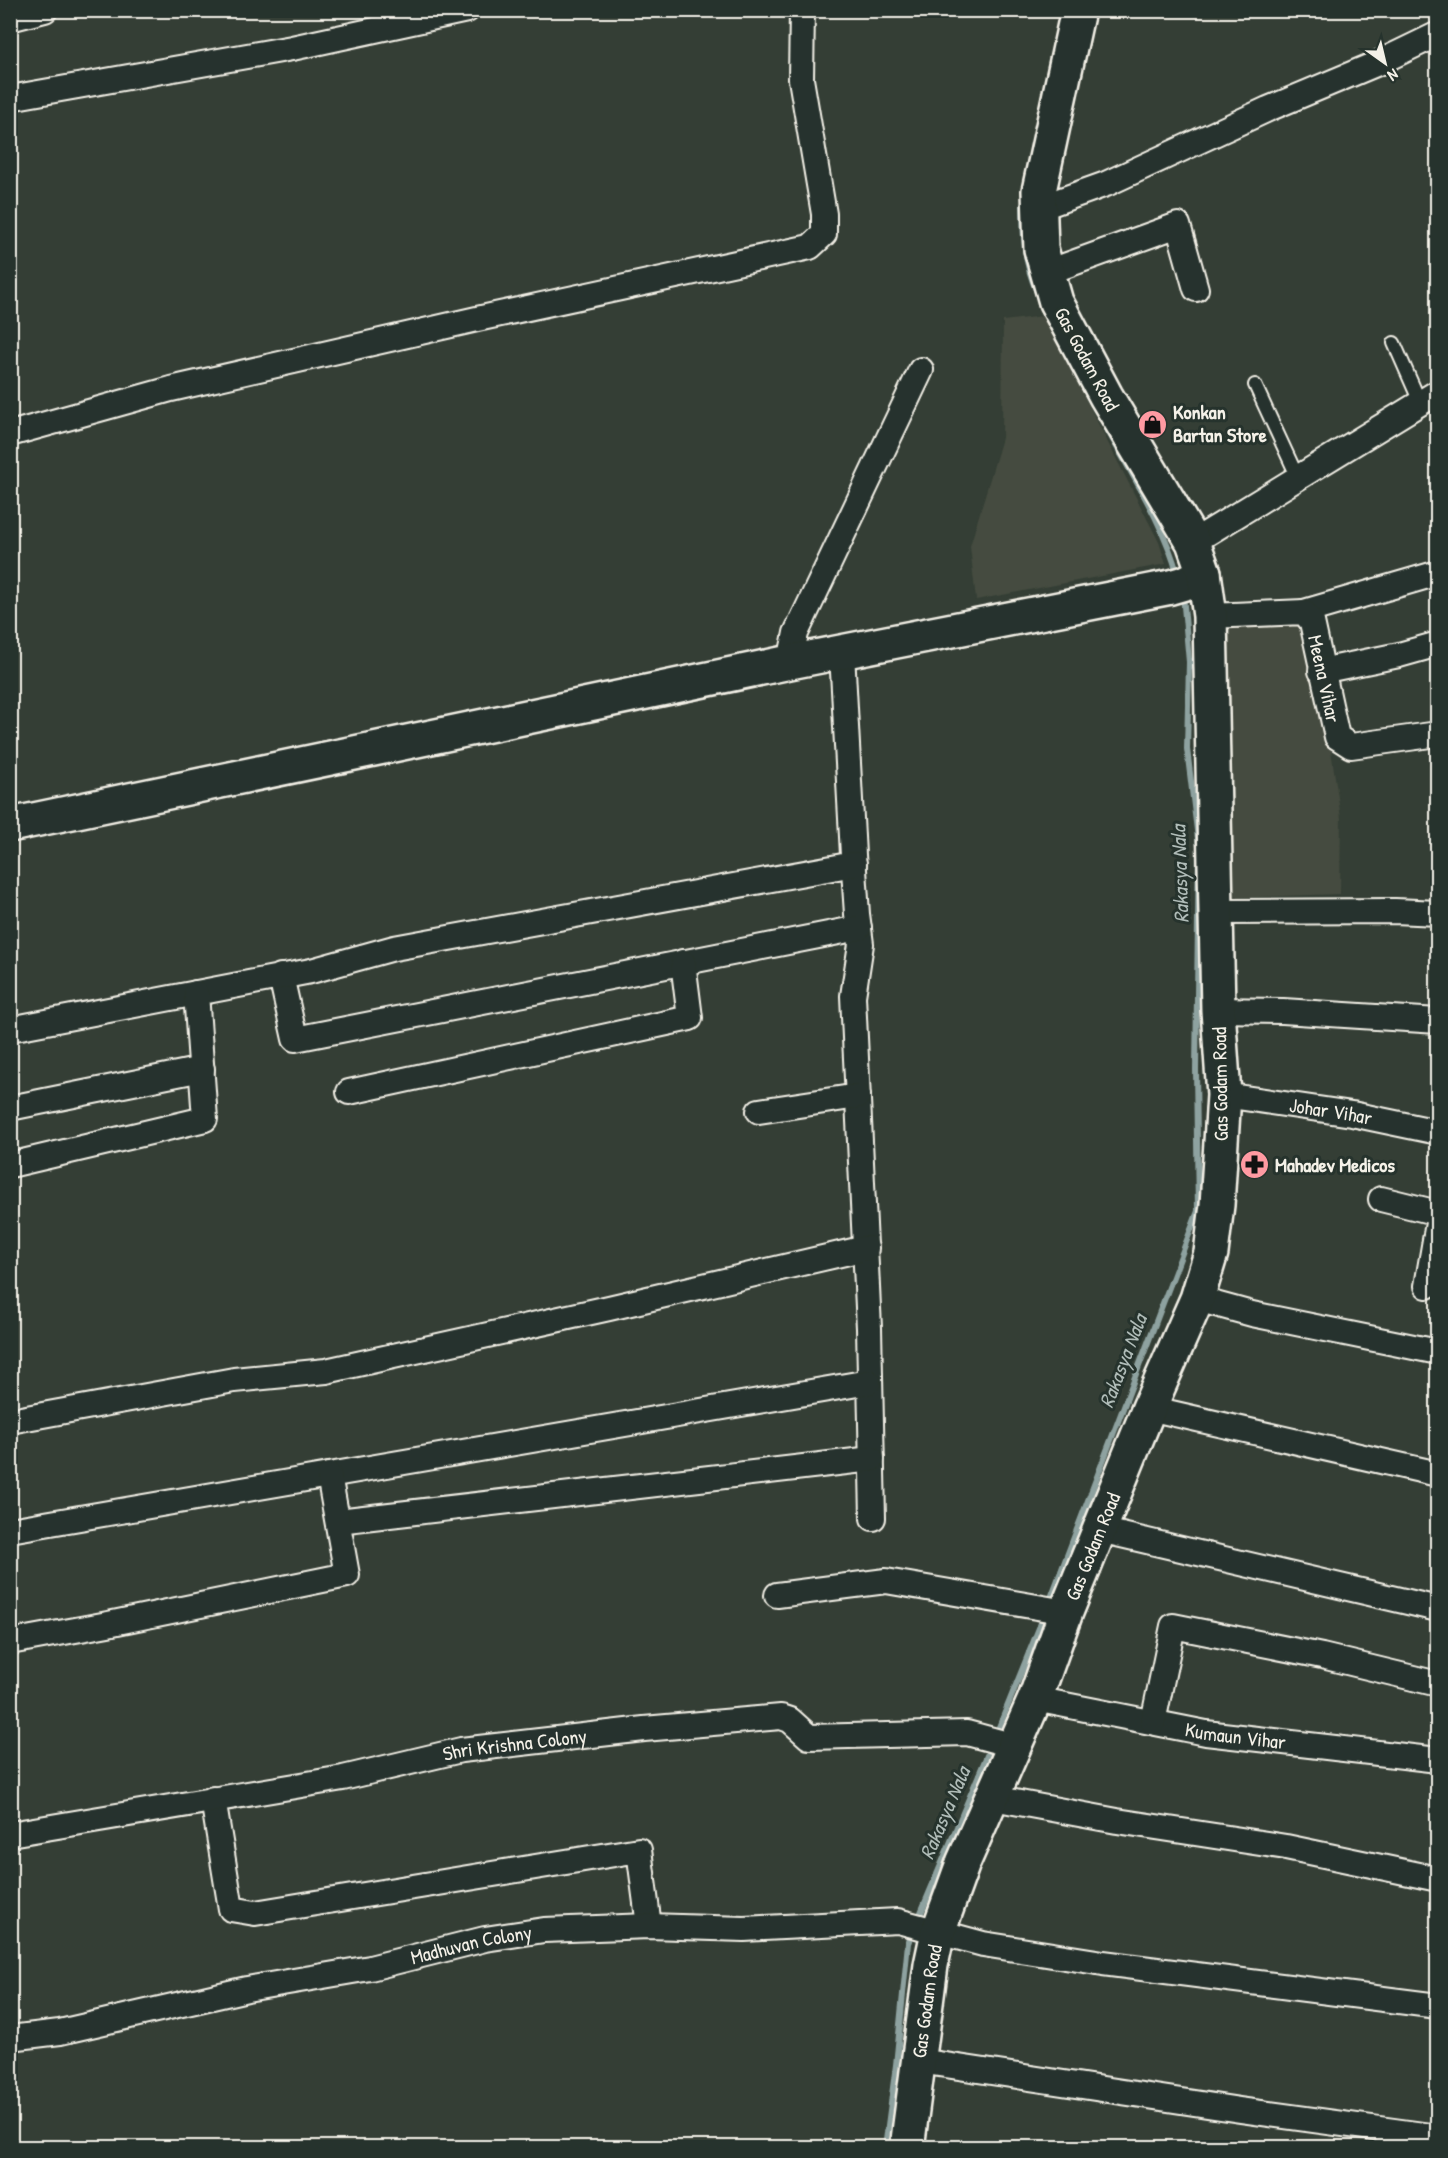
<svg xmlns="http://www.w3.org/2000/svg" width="1448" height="2158" viewBox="0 0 1448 2158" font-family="'Patrick Hand',sans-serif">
<rect width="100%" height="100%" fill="#343e35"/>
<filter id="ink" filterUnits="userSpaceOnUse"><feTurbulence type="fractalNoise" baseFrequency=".0167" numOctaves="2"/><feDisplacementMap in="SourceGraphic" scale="12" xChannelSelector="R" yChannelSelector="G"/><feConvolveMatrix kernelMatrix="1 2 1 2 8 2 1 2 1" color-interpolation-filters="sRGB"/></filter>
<g filter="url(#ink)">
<path fill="#444b3f" d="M1043,316L1159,542L1166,564L976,600L970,546L1002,438L1003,321Z
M1302,620L1329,736L1341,818L1340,894L1231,898L1221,625Z"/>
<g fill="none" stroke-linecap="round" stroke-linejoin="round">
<path stroke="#8ea2a0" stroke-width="6" d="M1023,205C1023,236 1024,264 1037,292
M1107,429C1133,477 1164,524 1178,576
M1049,1603L1198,1211L1196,1070L1199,847L1187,749L1189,662L1183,595
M995,1737L1045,1613
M917,1922L991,1746
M885,2148L896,2065L908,1943L913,1931"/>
<defs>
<path id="lane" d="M1394,343L1420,402
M1255,385L1298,478"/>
<g id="street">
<path d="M10,19L45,10"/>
<path d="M10,98L292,48L467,10"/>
<path d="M1039,208L1106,184L1268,109L1378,63L1438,34"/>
<path d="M1048,272L1178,225L1196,289"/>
<path d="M10,434L171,389L477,319L810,247L824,234V214L801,79L802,10"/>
<path d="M1193,542L1438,392"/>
<path d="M1304,612L1438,573"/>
<path id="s1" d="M1210,616L1304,612L1312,622L1337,737L1351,746L1438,734"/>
<path d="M842,653L853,855L857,914L861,944L853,996L869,1328L873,1518"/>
<path d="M790,662L796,633L921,370"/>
<path d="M1321,671L1399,655L1438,644"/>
<path d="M1216,912L1395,911L1438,913"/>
<path d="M281,976L295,1039L859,928"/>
<path d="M1218,1010L1283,1011L1438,1021"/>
<path d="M10,1029L311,971L394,948L854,864"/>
<path d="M349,1092L690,1018L683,962"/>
<path id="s2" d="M1224,1095L1352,1114L1438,1132"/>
<path d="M10,1108L202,1069"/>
<path d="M759,1111L858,1096"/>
<path d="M10,1165L205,1119L196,993"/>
<path d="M1381,1199L1438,1213"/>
<path d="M1427,1286L1438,1223"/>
<path d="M1197,1299L1252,1314L1438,1352"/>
<path d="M1149,1408L1438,1474"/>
<path d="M10,1421L234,1380L326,1371L609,1308L866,1248"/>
<path d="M338,1521L872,1459"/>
<path d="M10,1530L869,1382"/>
<path d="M1100,1530L1438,1609"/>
<path d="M777,1595L886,1581L1066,1612"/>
<path d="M10,1642L108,1624L347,1575L329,1475"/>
<path id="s3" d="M1035,1699L1206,1733L1438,1760"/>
<path d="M1153,1722L1173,1626L1322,1656L1438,1684"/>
<path d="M993,1798L1117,1821L1286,1847L1438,1879"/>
<path d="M213,1799L231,1909L255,1913L639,1850L649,1926"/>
<path id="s4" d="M10,1834L343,1778L461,1750L644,1729L781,1717L790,1720L809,1737L967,1733L1015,1746"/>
<path id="s5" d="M10,2038L60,2032L247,1989L370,1968L485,1939L544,1930L649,1926L744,1929L898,1921L983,1944L1103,1963L1438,2006"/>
<path d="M919,2061L1240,2110L1438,2137"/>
</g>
<g id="secondary">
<path d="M10,825L790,662L1171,587L1185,583L1204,573"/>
<path id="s6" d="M907,2148L931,1965L938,1932L963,1863L1035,1699L1066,1612L1149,1408L1197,1299L1211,1253L1217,1205L1224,1095L1218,1010L1210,616L1204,573L1193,542L1106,396L1056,302L1041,249L1039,191L1078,10"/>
</g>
</defs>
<use href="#lane" stroke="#f4f1e8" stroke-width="16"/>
<use href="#street" stroke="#f4f1e8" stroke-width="28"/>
<use href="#secondary" stroke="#f4f1e8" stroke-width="38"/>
<use href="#lane" stroke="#26332d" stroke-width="12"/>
<use href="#street" stroke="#26332d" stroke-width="24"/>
<use href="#secondary" stroke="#26332d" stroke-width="33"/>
</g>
</g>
<defs>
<symbol id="shop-disc" viewBox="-11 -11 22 22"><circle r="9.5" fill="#ff9aa2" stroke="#26332d"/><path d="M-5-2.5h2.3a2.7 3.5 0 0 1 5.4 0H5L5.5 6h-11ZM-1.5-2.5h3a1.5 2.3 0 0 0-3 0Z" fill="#111"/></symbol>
<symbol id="pharmacy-disc" viewBox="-11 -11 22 22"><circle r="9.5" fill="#ff9aa2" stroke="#26332d"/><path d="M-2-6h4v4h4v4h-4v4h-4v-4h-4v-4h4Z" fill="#111"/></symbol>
</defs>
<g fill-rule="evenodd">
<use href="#shop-disc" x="1136" y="408" width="33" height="33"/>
<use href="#pharmacy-disc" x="1238" y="1148" width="33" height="33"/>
</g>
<g text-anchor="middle" stroke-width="6" stroke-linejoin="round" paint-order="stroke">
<g font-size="20" fill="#f4f1e8" stroke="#26332d">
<text transform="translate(1087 359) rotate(62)" y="7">Gas Godam Road</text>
<text dy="7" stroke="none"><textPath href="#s1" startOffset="165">Meena Vihar</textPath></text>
<text transform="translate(1220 1084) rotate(-91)" y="7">Gas Godam Road</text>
<text dy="7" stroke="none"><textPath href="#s2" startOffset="108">Johar Vihar</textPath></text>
<text dy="7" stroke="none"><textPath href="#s6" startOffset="634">Gas Godam Road</textPath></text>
<text dy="7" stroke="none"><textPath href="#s3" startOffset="204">Kumaun Vihar</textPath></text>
<text dy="7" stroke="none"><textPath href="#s4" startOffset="513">Shri Krishna Colony</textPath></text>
<text dy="7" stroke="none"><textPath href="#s5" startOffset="471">Madhuvan Colony</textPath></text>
<text dy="7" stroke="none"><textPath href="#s6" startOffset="148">Gas Godam Road</textPath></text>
</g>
<g font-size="20" font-weight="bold" fill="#f4f1e8" stroke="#26332d" text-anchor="start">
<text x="1173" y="419">Konkan<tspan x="1173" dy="23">Bartan Store</tspan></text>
<text x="1275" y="1172">Mahadev Medicos</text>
</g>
<g font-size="21" font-style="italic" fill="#b0bcb8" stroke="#26332d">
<text transform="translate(1180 874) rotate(-92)" y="7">Rakasya Nala</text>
<text transform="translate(1123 1361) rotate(-69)" y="7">Rakasya Nala</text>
<text transform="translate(945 1813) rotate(-67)" y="7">Rakasya Nala</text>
</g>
</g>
<rect width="1448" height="2158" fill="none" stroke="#26332d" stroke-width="36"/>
<rect x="18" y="18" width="1412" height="2122" fill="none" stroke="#f4f1e8" stroke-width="2" filter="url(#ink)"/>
<g transform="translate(1385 63) rotate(146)" stroke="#26332d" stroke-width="4.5" paint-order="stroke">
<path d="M0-4.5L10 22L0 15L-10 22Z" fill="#f4f1e8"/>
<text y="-9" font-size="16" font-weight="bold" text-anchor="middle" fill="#f4f1e8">N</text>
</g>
</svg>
